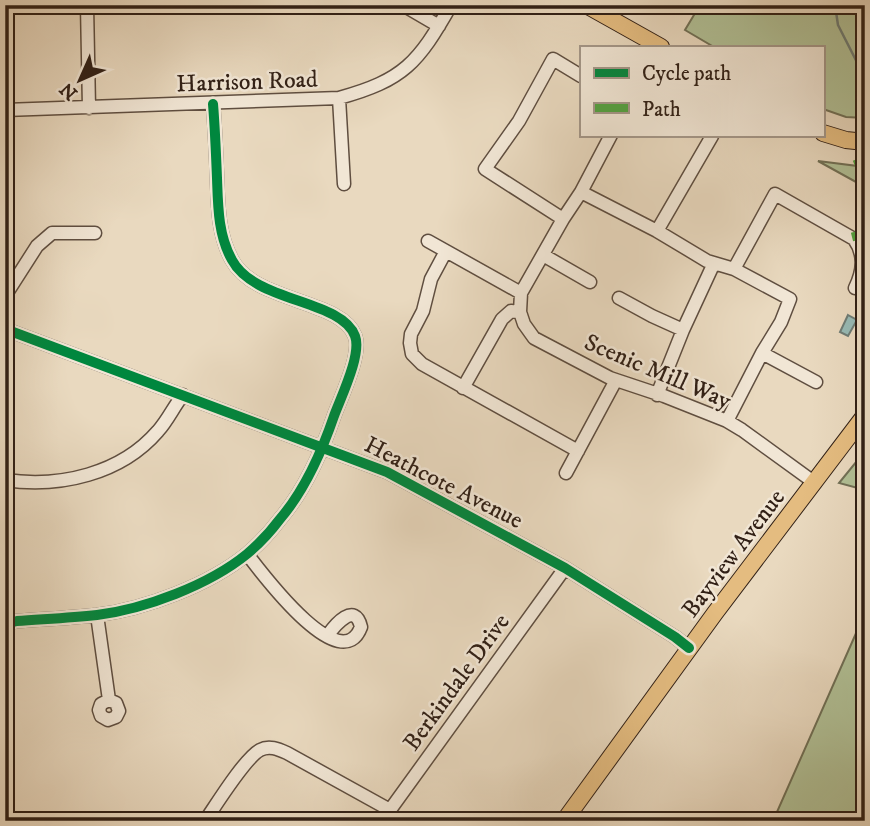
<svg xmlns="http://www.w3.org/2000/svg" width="870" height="826" viewBox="0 0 870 826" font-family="'IM FELL DW Pica',serif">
<rect width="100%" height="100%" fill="#e9d9bf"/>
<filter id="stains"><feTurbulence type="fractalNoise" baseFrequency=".00286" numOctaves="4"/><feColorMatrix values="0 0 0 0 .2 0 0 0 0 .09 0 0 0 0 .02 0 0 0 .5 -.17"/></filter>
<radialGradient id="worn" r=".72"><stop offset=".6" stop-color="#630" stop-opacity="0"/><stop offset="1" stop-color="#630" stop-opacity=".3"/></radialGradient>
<path fill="#b1c096" stroke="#717056" stroke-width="2" d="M700,5H865V118L846,117L823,109V47H714L685,30Z
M818,161L865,167V187Z
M865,451V490L839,483Z
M865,619V821H773L861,622Z"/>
<path fill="#97bab5" stroke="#6e7c75" stroke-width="2" d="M848,315L857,320L848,336L840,332Z"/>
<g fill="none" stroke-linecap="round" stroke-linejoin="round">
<path stroke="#6e7c75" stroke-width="2.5" d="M835,5L838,25L865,78"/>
<defs>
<path id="minor" d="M87,5L89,108
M403,5L439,26
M339,98L344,184
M5,110L339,98C404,80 418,63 451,5
M611,135L581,192L563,219L521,293L520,312L524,324L534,338L610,378L664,396L727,421L742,430L815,483
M581,192L657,231L707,261L734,269L790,299L781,322L762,353L727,421
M563,219L485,169L519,121L553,59L581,76
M657,231L712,136
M428,241L521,293
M446,251L431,279L423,311L411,334L410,343L412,354L422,364L578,451
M543,255L590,282
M734,269L775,194L854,239C865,254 863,272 855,288
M5,296L37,246L52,233H95
M619,298L652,316L683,330
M5,329L387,472L565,568L675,637L689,648
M762,353L816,382
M463,388L502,319L511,311L520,312
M657,395L683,330L714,263
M566,473L616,380
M5,480C60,488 121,474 158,431C168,420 174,406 183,395
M247,554C261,572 341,680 361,627C355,601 335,625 328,635
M97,615L109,700L116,703L119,711L116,717L108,720L101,716L99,710L101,704L109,700
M5,624L17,621C44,619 70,618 97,615C145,609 209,585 247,554C259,544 271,531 280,519C304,491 322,451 334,416C341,397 362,354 355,336C341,299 255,303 232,260C218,235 218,206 217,178C216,153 215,128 213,104
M205,821C216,805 245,758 260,750C269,745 278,749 287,753L390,810
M382,821L565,568"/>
<path id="major" d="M586,5L661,47
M823,133L846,140L865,142
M564,821L715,613L865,415"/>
</defs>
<use href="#minor" stroke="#5f4e40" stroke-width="15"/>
<use href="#major" stroke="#312016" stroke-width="18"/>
<use href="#minor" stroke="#f1e6d5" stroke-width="12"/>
<use href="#major" stroke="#e4bc80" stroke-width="16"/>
<path stroke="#52a240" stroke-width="9" stroke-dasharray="18 9" stroke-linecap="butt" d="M857,159L865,179
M852,237L864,234L865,236
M865,335L861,355L865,358
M857,821L865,792"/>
<defs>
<path id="cycleway" d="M5,329L387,472L565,568L675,637L689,648
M5,624L17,621C44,619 70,618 97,615C145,609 209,585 247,554C259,544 271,531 280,519C304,491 322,451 334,416C341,397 362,354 355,336C341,299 255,303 232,260C218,235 218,206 217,178C216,153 215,128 213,104"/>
</defs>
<use href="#cycleway" stroke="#f1e6d5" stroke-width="15"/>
<use href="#cycleway" stroke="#00873e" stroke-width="10"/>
</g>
<g text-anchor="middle" stroke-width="5" stroke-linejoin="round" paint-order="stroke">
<g font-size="24" fill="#312016" stroke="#f1e6d5">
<text transform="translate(247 81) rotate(-2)" y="8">Harrison Road</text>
<text transform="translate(658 371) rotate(23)" y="8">Scenic Mill Way</text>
<text transform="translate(444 482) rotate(27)" y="8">Heathcote Avenue</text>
<text transform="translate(733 553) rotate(-53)" y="8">Bayview Avenue</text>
<text transform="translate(456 682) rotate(-54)" y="8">Berkindale Drive</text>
</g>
</g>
<rect width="870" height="826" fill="none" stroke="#e9d9bf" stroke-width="28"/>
<rect x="7" y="7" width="856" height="812" fill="none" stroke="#312016" stroke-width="3.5"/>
<rect x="14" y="14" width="842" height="798" fill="none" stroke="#312016" stroke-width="2"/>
<rect x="580" y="46" width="245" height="91" fill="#f1e6d5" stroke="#a49789" stroke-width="2"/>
<rect x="594" y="68" width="35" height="10" fill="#00873e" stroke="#a49789" stroke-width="2"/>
<text x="642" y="80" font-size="21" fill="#312016">Cycle path</text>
<rect x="594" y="103" width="35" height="10" fill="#52a240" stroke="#a49789" stroke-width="2"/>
<text x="642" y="116" font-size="21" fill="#312016">Path</text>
<g transform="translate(80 80) rotate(225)" stroke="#f1e6d5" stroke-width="5" paint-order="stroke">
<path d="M0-5L12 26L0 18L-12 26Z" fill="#312016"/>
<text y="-10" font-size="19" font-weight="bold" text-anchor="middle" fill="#312016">N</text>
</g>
<rect width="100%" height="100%" filter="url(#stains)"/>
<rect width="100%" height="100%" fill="url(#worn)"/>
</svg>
